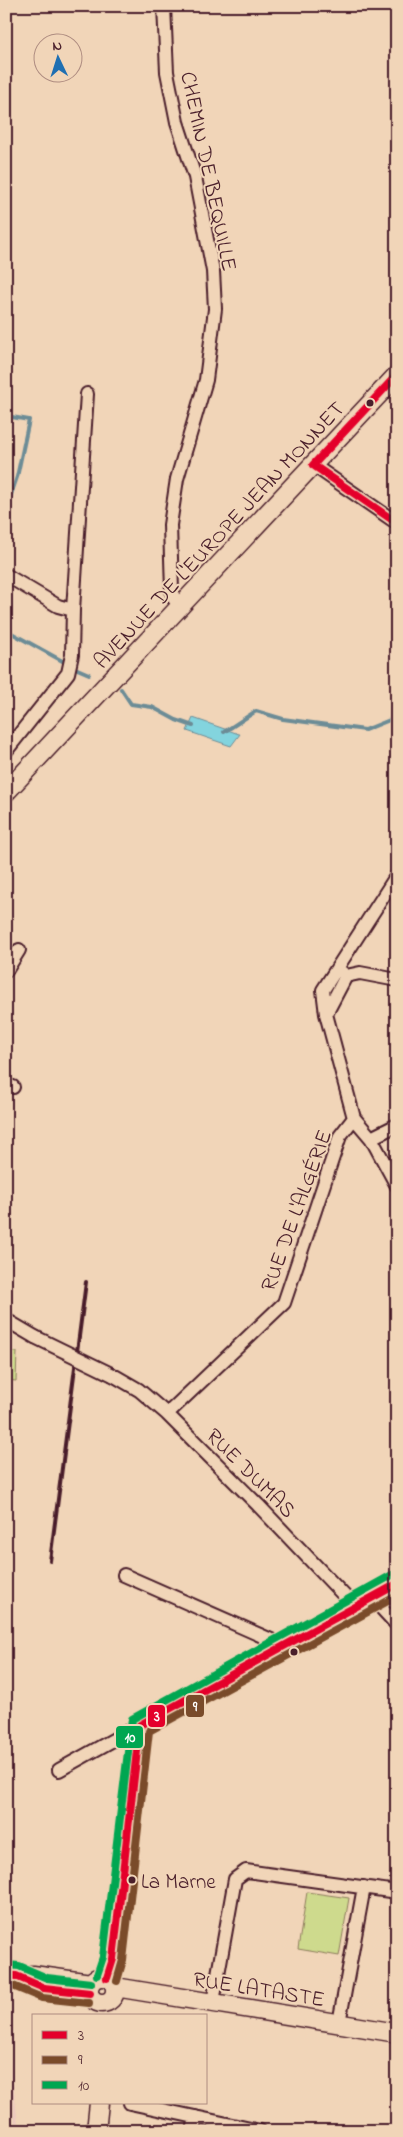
<svg xmlns="http://www.w3.org/2000/svg" width="403" height="2137" viewBox="0 0 403 2137" font-family="'Indie Flower',sans-serif">
<rect width="100%" height="100%" fill="#f1d5b8"/>
<filter id="ink" filterUnits="userSpaceOnUse"><feTurbulence type="fractalNoise" baseFrequency=".02" numOctaves="2"/><feDisplacementMap in="SourceGraphic" scale="10" xChannelSelector="R" yChannelSelector="G"/><feConvolveMatrix kernelMatrix="1 2 1 2 8 2 1 2 1" color-interpolation-filters="sRGB"/></filter>
<g filter="url(#ink)">
<path fill="#edcabe" d="M6,2026L19,2131H6Z"/>
<path fill="#ceda8d" stroke="#8c7c5c" d="M6,1351L17,1352L16,1381L6,1380Z
M307,1892L349,1898L339,1956L298,1949Z"/>
<path fill="#83d4de" stroke="#6c8c96" d="M193,718L239,734H240L231,746L187,731Z"/>
<g fill="none" stroke-linecap="round" stroke-linejoin="round">
<path stroke="#6c8c96" stroke-width="4" d="M6,416L29,420L17,477L6,509
M6,630L66,663
M75,668L89,674
M121,689L131,704L152,707L176,720L193,726
M224,732L256,711L283,719L365,730L397,717"/>
<defs>
<path id="street" d="M164,6L167,72L177,122L195,177L213,271L215,309L206,380L177,479L170,525L172,591L174,599L181,606
M313,465L397,523
M6,575L58,606L73,610
M6,751L68,673L72,655L73,610L87,394
M397,875L323,990L326,1014L354,1118L371,1138L397,1186
M6,971L19,950
M346,976L360,973L397,980
M326,1014L346,976L337,968
M6,1086L13,1087
M371,1138L397,1125
M6,1320L35,1337
M113,1375L139,1390L167,1414L258,1505L355,1607
M167,1414L284,1303L340,1136L354,1118
M124,1575L285,1646
M372,1598L397,1625
M59,1770L140,1725
M213,2002L235,1879L246,1871L397,1892
M339,2023L364,1887
M130,2103L260,2131
M193,2131L196,2117"/>
<path id="secondary" d="M6,792L397,375
M6,1975H33L91,1983
M89 1990a13 13 0 1 1 26 0a13 13 0 1 1-26 0Z
M107,1978L113,1959L140,1725L397,1584
M115,1987L397,2033
M96,2131L99,2103"/>
</defs>
<use href="#street" stroke="#4a1f2b" stroke-width="16"/>
<use href="#secondary" stroke="#4a1f2b" stroke-width="21"/>
<use href="#street" stroke="#f1d5b8" stroke-width="12"/>
<use href="#secondary" stroke="#f1d5b8" stroke-width="18"/>
<path stroke="#4a1f2b" stroke-width="4" d="M50,1561L86,1282"/>
<defs>
<path id="street-bridge" d="M35,1337L113,1375"/>
</defs>
<use href="#street-bridge" stroke="#4a1f2b" stroke-width="16" stroke-linecap="butt"/>
<use href="#street-bridge" stroke="#f1d5b8" stroke-width="12"/>
<defs>
<path id="bus-1" d="M313,465L397,375
M313,465L397,523
M6,1975L16,1976L44,1988L90,1993
M107,1978L113,1959L140,1725L397,1584"/>
<path id="bus-2" d="M117,1981L123,1960L149,1731L397,1596
M6,1985L13,1986L42,1998L89,2003"/>
<path id="bus-3" d="M7,1965L19,1966L47,1978L91,1983
M97,1975L103,1957L132,1719L392,1575"/>
</defs>
<use href="#bus-1" stroke="#f1d5b8" stroke-width="11"/>
<use href="#bus-2" stroke="#f1d5b8" stroke-width="11"/>
<use href="#bus-3" stroke="#f1d5b8" stroke-width="11"/>
<use href="#bus-1" stroke="#e4002b" stroke-width="8"/>
<use href="#bus-2" stroke="#7a4b2a" stroke-width="8"/>
<use href="#bus-3" stroke="#00a651" stroke-width="8"/>
</g>
</g>
<g fill="#4a1f2b" stroke="#f1d5b8" stroke-width="2">
<circle cx="370" cy="403" r="4.5"/>
<circle cx="294" cy="1652" r="4.5"/>
<circle cx="132" cy="1880" r="4.5"/>
</g>
<g text-anchor="middle" stroke-width="4" stroke-linejoin="round" paint-order="stroke">
<g font-size="21" fill="#4a1f2b" stroke="#f1d5b8" text-anchor="start">
<text x="141" y="1888">La Marne</text>
</g>
<g font-size="22" fill="#4a1f2b" stroke="#f1d5b8">
<text transform="translate(210 171) rotate(78)" y="8">CHEMIN DE BEQUILLE</text>
<text transform="translate(218 534) rotate(-47)" y="8">AVENUE DE L'EUROPE JEAN MONNET</text>
<text transform="translate(295 1210) rotate(-70)" y="8">RUE DE L'ALGÉRIE</text>
<text transform="translate(252 1472) rotate(45)" y="8">RUE DUMAS</text>
<text transform="translate(259 1988) rotate(9)" y="8">RUE LATASTE</text>
</g>
</g>
<g stroke="#f1d5b8" stroke-width="2">
<rect x="185" y="1694" width="20" height="24" rx="5" fill="#7a4b2a"/>
<rect x="147" y="1704" width="19" height="24" rx="5" fill="#e4002b"/>
<rect x="115" y="1725" width="29" height="24" rx="5" fill="#00a651"/>
</g>
<g font-size="14" text-anchor="middle" font-weight="bold" fill="#fff">
<text x="195" y="1711">9</text>
<text x="157" y="1721">3</text>
<text x="130" y="1742">10</text>
</g>
<rect width="403" height="2137" fill="none" stroke="#f1d5b8" stroke-width="25"/>
<rect x="12" y="12" width="378" height="2112" fill="none" stroke="#4a1f2b" stroke-width="2" filter="url(#ink)"/>
<rect x="32" y="2014" width="175" height="90" fill="#f1d5b8" stroke="#ae8c80"/>
<rect x="42" y="2031" width="25" height="8" fill="#e4002b" stroke="#ae8c80"/>
<text x="78" y="2040" font-size="15" fill="#4a1f2b">3</text>
<rect x="42" y="2056" width="25" height="8" fill="#7a4b2a" stroke="#ae8c80"/>
<text x="78" y="2064" font-size="15" fill="#4a1f2b">9</text>
<rect x="42" y="2081" width="25" height="8" fill="#00a651" stroke="#ae8c80"/>
<text x="78" y="2090" font-size="15" fill="#4a1f2b">10</text>
<g transform="translate(58 58) rotate(356)"><circle r="24" fill="#f1d5b8" stroke="#ae8c80"/>
<path d="M0-4L9 19L0 12L-9 19Z" fill="#1f6fb2"/>
<text y="-8" font-size="14" font-weight="bold" text-anchor="middle" fill="#4a1f2b">N</text>
</g>
</svg>
